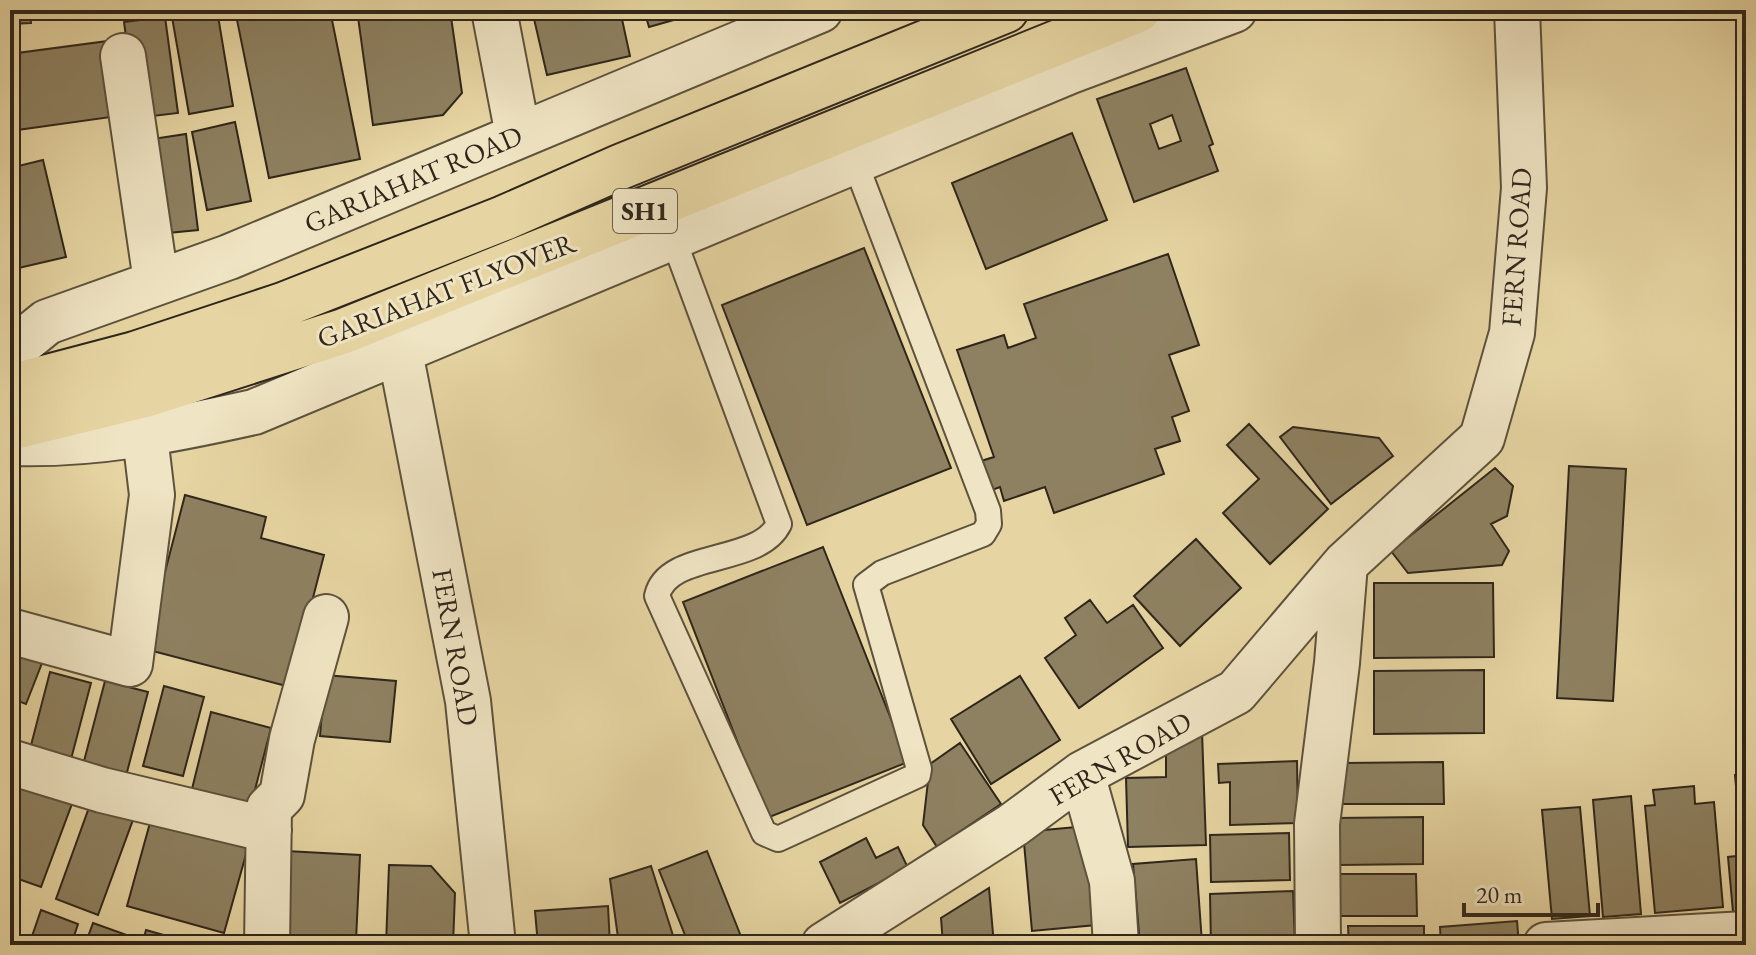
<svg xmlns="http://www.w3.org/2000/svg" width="1756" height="955" viewBox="0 0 1756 955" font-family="'EB Garamond',serif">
<rect width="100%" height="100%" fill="#e6d5a2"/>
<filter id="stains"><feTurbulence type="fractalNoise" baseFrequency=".0025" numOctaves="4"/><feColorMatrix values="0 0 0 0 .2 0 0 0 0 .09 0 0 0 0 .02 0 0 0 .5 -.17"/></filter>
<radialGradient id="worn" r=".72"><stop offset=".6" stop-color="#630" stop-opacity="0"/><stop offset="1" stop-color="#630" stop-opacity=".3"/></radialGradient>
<path fill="#8e8161" stroke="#2f261b" stroke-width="2" fill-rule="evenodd" d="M10,10H30L31,23L10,24Z
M217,10L233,106L189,114L172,17Z
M235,10H330L360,159L269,178Z
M357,10H450L462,93L443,115L373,125Z
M532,10H620L630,56L547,75Z
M644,10H709L649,27Z
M165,17L178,113L137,118L124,22Z
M108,41L111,117L10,131V54Z
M1186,68L1213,144L1209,146L1218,171L1134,202L1097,99ZM1172,115L1181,141L1159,149L1150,124Z
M235,122L251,201L207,210L192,132Z
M1072,133L1107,220L986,269L952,183Z
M186,134L198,230L158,234L146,140Z
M43,160L66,257L10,270V168Z
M864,248L951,468L807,525L722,305Z
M1168,254L1199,345L1169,355L1189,411L1172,417L1180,441L1155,449L1164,474L1054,513L1045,487L1004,501L1000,487L992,490L981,461L994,457L957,350L1004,335L1008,348L1036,338L1024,304Z
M1249,424L1328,509L1270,564L1223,513L1259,479L1227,445Z
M1293,427L1379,438L1393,456L1331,504L1280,437Z
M1569,466L1626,469L1613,701L1557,698Z
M1495,468L1513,486L1507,516L1491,524L1509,551L1502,565L1408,573L1391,551Z
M185,495L266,517L261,538L324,555L290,687L145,649Z
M1196,539L1241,588L1180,646L1134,596Z
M823,547L908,762L767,818L683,602Z
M1374,583H1493L1494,657L1374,658Z
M1090,600L1107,623L1133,605L1163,648L1079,708L1045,658L1076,635L1065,618Z
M10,651L42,663L26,704L10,698Z
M1484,670V733L1374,734V671Z
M50,672L91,683L70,763L29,753Z
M325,675L396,681L390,742L320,736Z
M1020,676L1060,740L991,784L951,719Z
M105,681L148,692L126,776L83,765Z
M164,686L204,697L183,776L143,766Z
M211,712L271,728L250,809L191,793Z
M1202,731L1206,845L1128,847L1126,778L1166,777V755Z
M960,743L1001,804L937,847L923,825L930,764Z
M1297,761L1298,823L1230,825V782L1219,783L1218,764Z
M1443,762L1444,804H1342L1341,763Z
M1746,774V829L1740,830L1735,775Z
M20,782L73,801L41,887L10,876V810Z
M1694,786L1695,804L1714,802L1723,907L1655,913L1645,806L1655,805L1653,790Z
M1631,796L1641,914L1603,917L1593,800Z
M91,802L134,817L98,915L56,899Z
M1580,807L1590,916L1552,919L1542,810Z
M153,812L250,840L224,933L127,906Z
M1423,817V864L1338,865L1337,818Z
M1087,826L1096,925L1032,931L1023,832Z
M1289,833L1290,880L1211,882L1210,835Z
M866,838L876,858L898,847L908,868L840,903L820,862Z
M286,851L360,855L356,941L283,938Z
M707,851L744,944L742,945H689L659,870Z
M1746,855V911L1733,912L1728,857Z
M1196,859L1202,943L1140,945L1133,864Z
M389,865L431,866L455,893L453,945H386Z
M651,866L676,945H619L610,879Z
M1334,874H1416L1417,916H1334Z
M989,888L994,945H943L941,918Z
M1293,891L1295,944L1211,945L1210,894Z
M608,906L610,945H538L535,911Z
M41,910L78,924L71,945H29Z
M1517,921L1519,945H1441L1440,927Z
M93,923L138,939L136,945H85Z
M1348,926H1424V945H1349Z
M146,930L188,942L187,945H142Z
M1097,938V945H1021V944Z"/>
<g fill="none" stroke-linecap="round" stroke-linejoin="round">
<defs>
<path id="service" d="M673,238L779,524C758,566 667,550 657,596L764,833L778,839L918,775L919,769L866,585L882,573L983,534L989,524L988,511L855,162"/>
<path id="minor" d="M494,10L518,135
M123,56L156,281
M10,352L47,322L229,257L820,10
M400,352L468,701L493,945
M10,443C94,446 173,430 254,412L1068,72L1234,10
M10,631L130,664L152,495L145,436
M10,762L102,790L269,830
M1082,774L1112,881L1116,945
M267,945L269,808L282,795L292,739L326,617
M824,945L1013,825L1082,774L1236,692L1345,564L1482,438L1512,333L1524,188L1517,10
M1318,945L1317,824L1337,663L1345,564
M1546,945L1746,934"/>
<path id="primary" d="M10,387L135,354L283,305L504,218L620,167L1006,10
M10,428L145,395L344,331L1138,10"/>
</defs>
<use href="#service" stroke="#5d523d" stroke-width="28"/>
<use href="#minor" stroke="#5d523d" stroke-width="48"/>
<use href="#primary" stroke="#2f261b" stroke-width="48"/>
<use href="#service" stroke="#efe4c3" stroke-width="24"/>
<use href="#minor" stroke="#efe4c3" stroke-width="44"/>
<use href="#primary" stroke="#e6d5a2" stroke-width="44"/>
</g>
<g text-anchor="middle" stroke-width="6" stroke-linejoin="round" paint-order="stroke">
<rect fill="#efe4c3" stroke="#695f4d" stroke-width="2" x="613" y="189" width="64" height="44" rx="6"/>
<g font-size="26" font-weight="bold" fill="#2f261b">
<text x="645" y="220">SH1</text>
</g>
<g font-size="28" fill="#2f261b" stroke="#efe4c3">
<text transform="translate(413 179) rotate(-23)" y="10">GARIAHAT ROAD</text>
<text transform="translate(1516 247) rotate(-86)" y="10">FERN ROAD</text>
<text transform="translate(446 290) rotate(-21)" y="10">GARIAHAT FLYOVER</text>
<text transform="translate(456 647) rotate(80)" y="10">FERN ROAD</text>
<text transform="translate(1120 758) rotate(-30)" y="10">FERN ROAD</text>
</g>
</g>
<rect width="1756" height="955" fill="none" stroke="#e6d5a2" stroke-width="40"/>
<rect x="12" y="12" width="1732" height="931" fill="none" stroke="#2f261b" stroke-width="4"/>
<rect x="20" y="20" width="1716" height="915" fill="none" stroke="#2f261b" stroke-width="2"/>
<path d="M1464 903v12h134v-12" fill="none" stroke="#2f261b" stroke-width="4"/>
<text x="1476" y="903" font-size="24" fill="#2f261b" stroke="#efe4c3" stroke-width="6" paint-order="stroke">20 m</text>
<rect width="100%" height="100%" filter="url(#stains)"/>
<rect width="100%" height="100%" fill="url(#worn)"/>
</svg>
